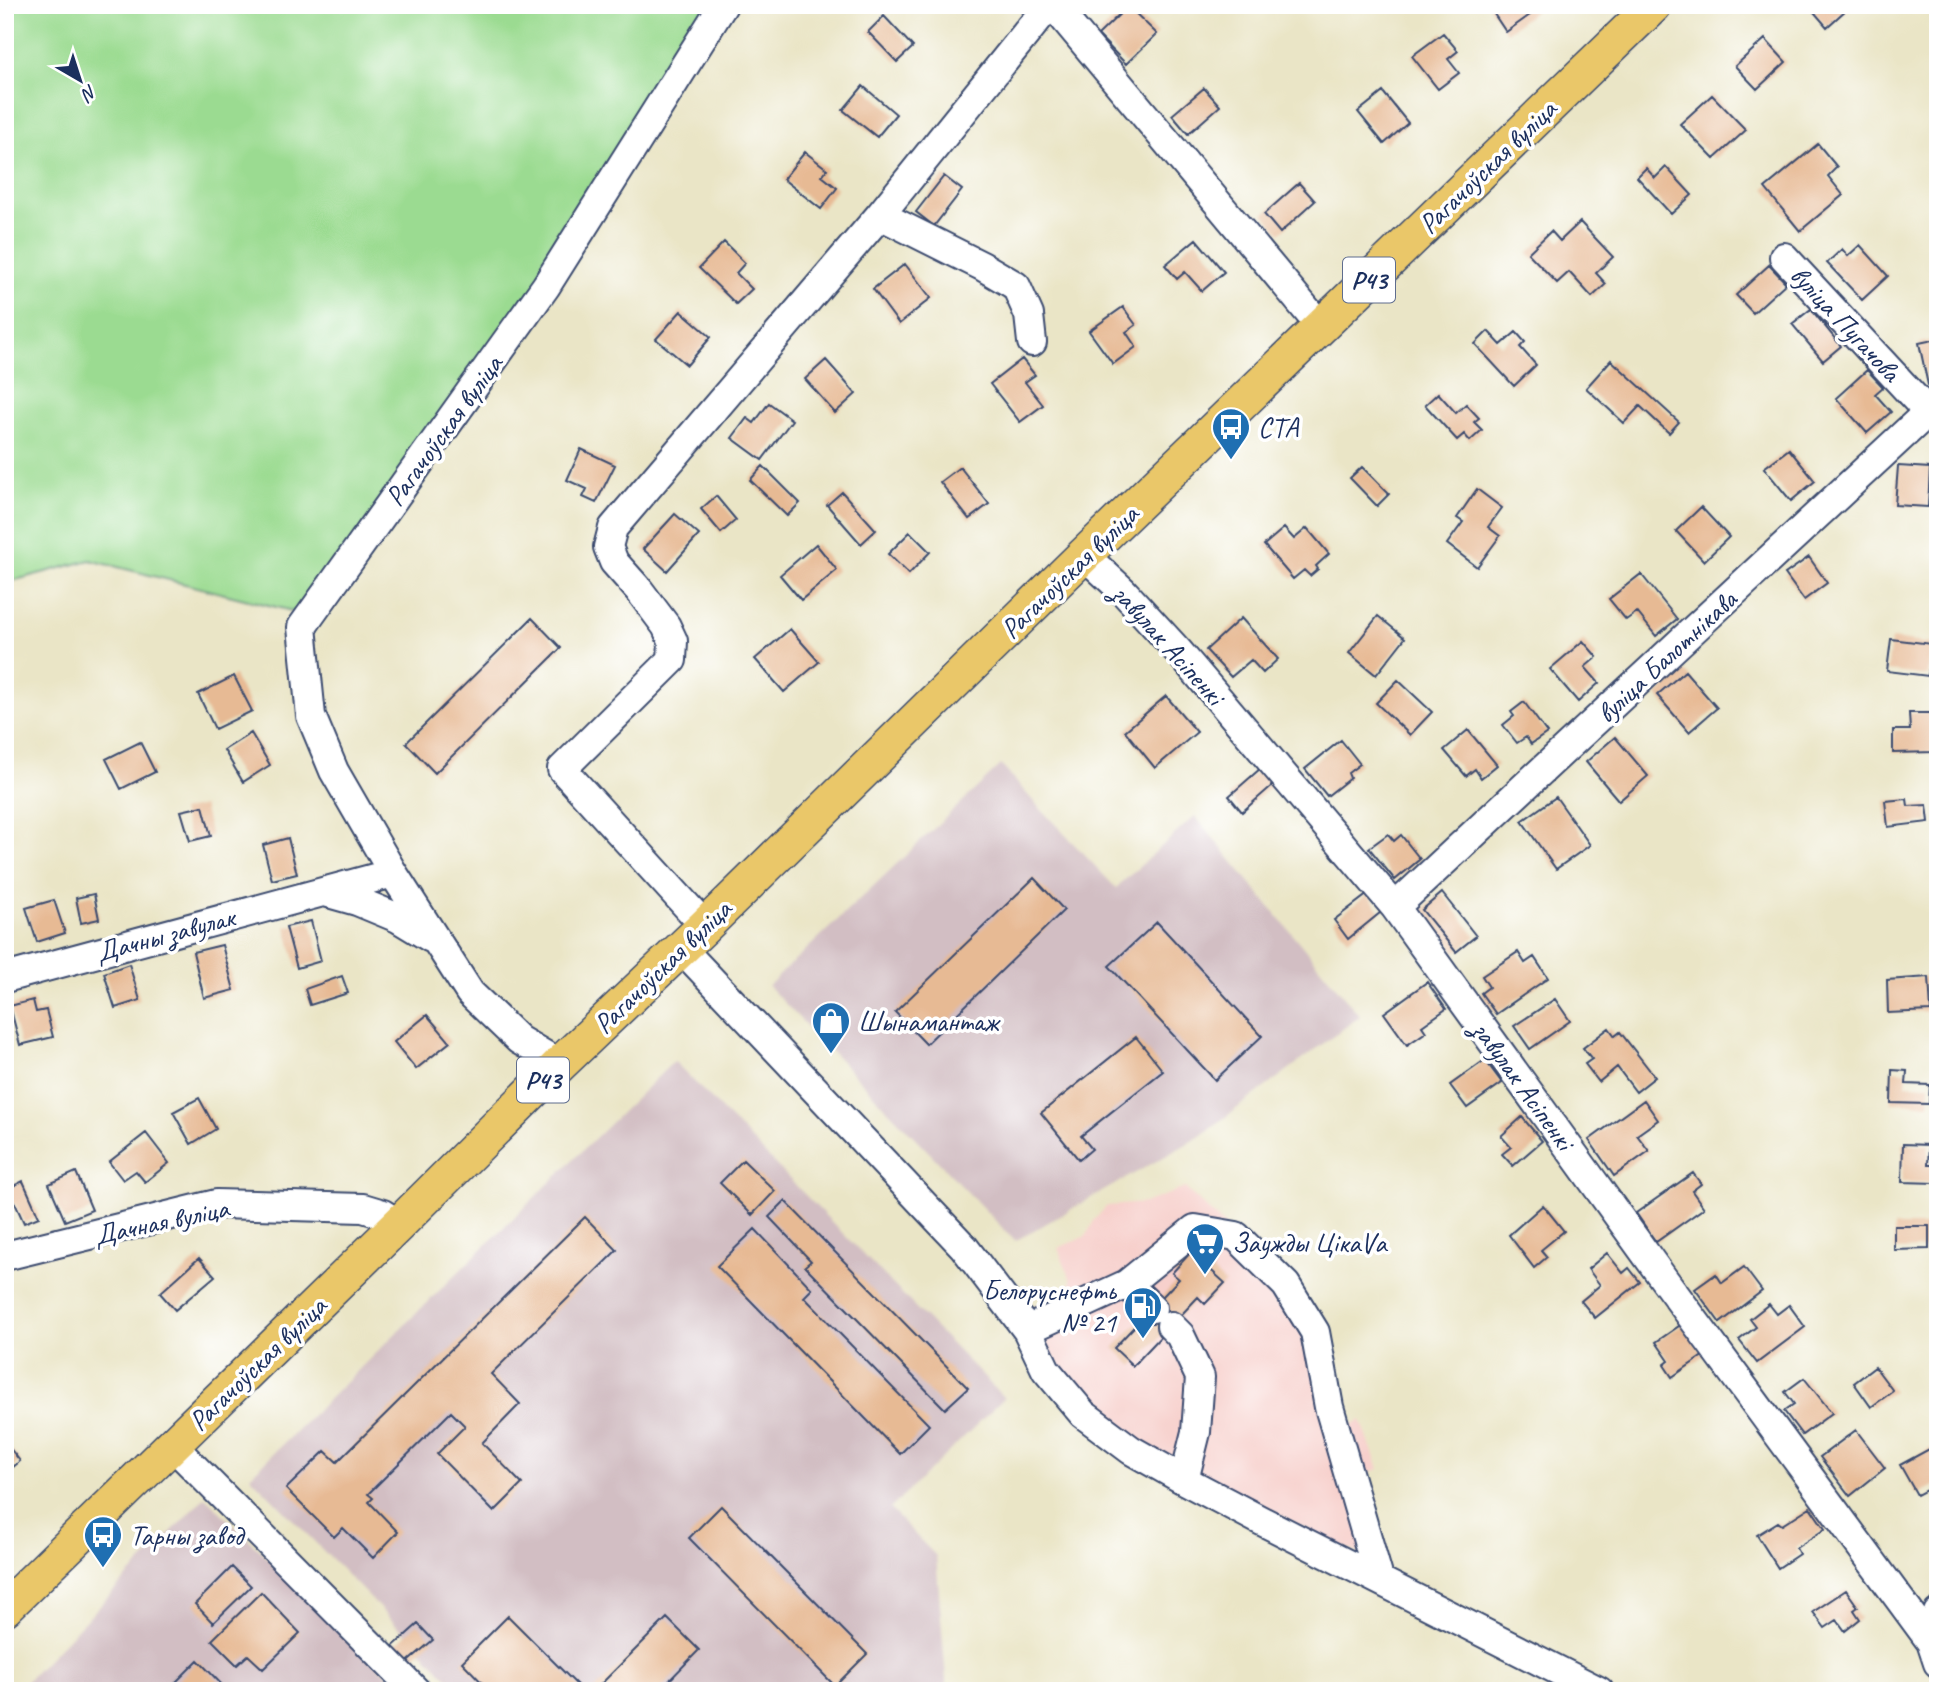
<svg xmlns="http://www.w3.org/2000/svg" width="1943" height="1696" viewBox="0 0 1943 1696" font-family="Caveat,sans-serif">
<rect width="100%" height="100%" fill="#fff"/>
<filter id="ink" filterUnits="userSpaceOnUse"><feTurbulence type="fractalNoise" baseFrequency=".0143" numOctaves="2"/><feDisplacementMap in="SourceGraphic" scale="14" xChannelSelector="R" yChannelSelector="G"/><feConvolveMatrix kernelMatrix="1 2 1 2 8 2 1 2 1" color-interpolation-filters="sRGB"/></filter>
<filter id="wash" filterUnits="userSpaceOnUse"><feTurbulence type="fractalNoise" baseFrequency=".00686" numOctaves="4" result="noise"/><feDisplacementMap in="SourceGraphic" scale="28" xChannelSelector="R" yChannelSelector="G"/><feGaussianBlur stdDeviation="1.57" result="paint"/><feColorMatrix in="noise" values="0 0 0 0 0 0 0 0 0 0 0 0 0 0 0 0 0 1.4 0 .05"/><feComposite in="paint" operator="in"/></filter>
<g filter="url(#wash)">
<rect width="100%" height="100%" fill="#eae5c6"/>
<path fill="#f7d0cc" d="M1185,1188L1224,1225L1303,1293L1341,1430L1361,1420L1379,1469L1358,1476L1384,1562L1340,1546L1131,1439L1094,1408L1067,1379L1026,1309L1062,1296L1070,1287L1071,1280L1058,1248L1086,1236L1095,1219L1107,1206L1144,1203Z"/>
<path fill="#d2bec3" d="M1001,765L1034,802L1116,888L1195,816L1360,1016L1199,1137L1015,1241L768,986Z
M674,1061L1004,1398L890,1509L936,1556L947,1691H461L250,1476Z
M205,1497L404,1691H17Z"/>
<path fill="#9bdb91" stroke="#5b8578" stroke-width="2" d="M5,5H715L540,286L300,613L90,560L5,583Z"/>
<g id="blocks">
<path fill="#e7ba94" d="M1488,5H1544L1506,32Z
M1808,5H1846L1848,8L1827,27Z
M1128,6L1157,34L1126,64L1098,35Z
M884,16L913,47L897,62L868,32Z
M1443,33L1458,51L1448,59L1459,73L1438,89L1412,56Z
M1765,39L1786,62L1757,89L1735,66Z
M863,86L896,114L877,137L843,110Z
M1204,88L1220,106L1188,134L1172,115Z
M1383,92L1408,123L1384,144L1358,112Z
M1712,95L1746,130L1714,159L1680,124Z
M1818,144L1837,167L1828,176L1843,195L1800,231L1765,188Z
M805,152L827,169L822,176L837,188L821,209L783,179Z
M1666,167L1692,195L1671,214L1637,177L1646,168L1655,178Z
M944,176L962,190L934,226L916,212Z
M1299,183L1315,201L1280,233L1264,214Z
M1580,222L1613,257L1596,273L1606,284L1592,297L1569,272L1557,283L1528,253L1551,231L1560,241Z
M1196,239L1224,272L1202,291L1185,272L1177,279L1165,265Z
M724,242L745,263L736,273L752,289L736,304L699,268Z
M1860,245L1888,276L1862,300L1827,263L1842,249L1848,256Z
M905,264L931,298L899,324L873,289Z
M1769,265L1786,283L1753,313L1736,295Z
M1123,307L1136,325L1126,332L1136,347L1113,364L1089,331Z
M1811,309L1841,346L1823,361L1792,324Z
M681,311L711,337L687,365L656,339Z
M1488,331L1501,345L1516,332L1525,342L1520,347L1536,365L1514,386L1475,344Z
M1938,339V383L1928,385L1919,343Z
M1022,359L1035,375L1025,382L1043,405L1020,422L990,384Z
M826,360L856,394L835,413L805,379Z
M1611,360L1679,422L1669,433L1640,406L1624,423L1586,388Z
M1867,370L1883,387L1875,394L1891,412L1867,433L1836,398Z
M1438,393L1456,413L1466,404L1479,418L1474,422L1482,430L1470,441L1464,434L1457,440L1425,405Z
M769,403L792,420L762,460L732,438L747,418L754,423Z
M581,449L615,465L596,503L583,497L587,489L567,480Z
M1789,449L1815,481L1791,501L1764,468Z
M763,466L800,503L787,516L750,480Z
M1898,466L1930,468L1928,507L1895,505Z
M960,467L989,504L969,519L940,482Z
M1362,467L1389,494L1377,506L1350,478Z
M1477,489L1502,508L1488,527L1500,536L1477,567L1447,544L1463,522L1457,518Z
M842,492L876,530L861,544L827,505Z
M716,496L736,520L721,533L701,509Z
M1701,507L1729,537L1704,561L1676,531Z
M675,514L699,535L667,571L643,549Z
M1284,528L1294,539L1307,528L1329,554L1316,566L1318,569L1310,576L1304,570L1293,579L1264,545Z
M910,532L930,552L909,574L888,554Z
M816,544L837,570L801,600L780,575Z
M1809,557L1827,583L1804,600L1785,574Z
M1641,574L1677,619L1656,636L1637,612L1626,620L1609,599Z
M1378,616L1405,638L1376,675L1349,653Z
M532,618L561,648L435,773L406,743Z
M1241,618L1278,659L1263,673L1251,660L1231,677L1206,650Z
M790,629L819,662L784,692L755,659Z
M1891,639L1932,644L1928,676L1887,671Z
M1583,641L1597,657L1585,667L1599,683L1578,702L1550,669Z
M1685,671L1717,708L1689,732L1657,695Z
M234,676L252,711L215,729L198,694Z
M1398,680L1432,712L1410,735L1376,703Z
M1166,696L1197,732L1155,768L1125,731Z
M1524,702L1547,733L1531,744L1526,737L1517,743L1503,725L1514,716L1511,712Z
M1909,713H1938V726L1935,727V752L1893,753V730H1910Z
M1468,730L1497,765L1481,778L1475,769L1466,776L1444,750Z
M251,733L270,765L243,782L224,750Z
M1615,737L1648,776L1619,801L1586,762Z
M1341,740L1360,764L1348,773L1350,778L1327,796L1305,769Z
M140,742L155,772L121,789L106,759Z
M1261,768L1274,784L1242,812L1229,796Z
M1556,797L1590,845L1556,869L1522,821Z
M1907,799L1908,806L1927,805L1929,822L1888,827L1885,801Z
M203,806L211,836L190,841L181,811Z
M1388,834L1394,841L1401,835L1420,859L1395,880L1369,848Z
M288,838L297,874L272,880L263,845Z
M1034,878L1064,910L926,1044L895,1012Z
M1442,893L1476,936L1456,952L1422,910Z
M94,894L99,919L81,923L76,898Z
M1368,894L1381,912L1348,939L1334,920Z
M54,900L65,933L37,942L26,908Z
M311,921L321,961L297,968L286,927Z
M1157,922L1262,1036L1215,1080L1109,966Z
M222,945L234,990L204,998L193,952Z
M1518,952L1525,963L1534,957L1548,978L1496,1014L1481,993L1489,987L1482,976Z
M129,964L140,1000L115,1008L104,973Z
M342,976L348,993L310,1005L305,989Z
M1929,977L1931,1011L1888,1013L1887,980Z
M1427,982L1446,1009L1422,1026L1426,1032L1407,1045L1384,1013Z
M1555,999L1570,1021L1530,1049L1514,1026Z
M33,1000L36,1012L46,1010L53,1037L20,1045L10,1006Z
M427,1015L450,1042L416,1069L394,1042Z
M1609,1028L1615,1036L1620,1032L1655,1077L1636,1092L1617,1067L1599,1082L1585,1064L1592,1059L1583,1048Z
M1136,1037L1163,1071L1081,1136L1092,1149L1079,1160L1041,1113Z
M1485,1060L1502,1083L1467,1108L1450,1085Z
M1892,1070L1907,1071L1906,1084L1930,1085L1929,1104L1891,1103Z
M199,1098L216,1129L191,1144L173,1112Z
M1644,1100L1658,1120L1637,1135L1649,1151L1614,1176L1589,1140Z
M1522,1117L1542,1141L1513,1166L1502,1154L1511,1147L1501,1136Z
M146,1133L169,1163L145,1182L136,1171L123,1180L109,1162Z
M1903,1144L1929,1145L1928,1165H1936V1183L1902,1182Z
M743,1160L775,1191L752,1215L720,1183Z
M76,1172L92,1210L65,1221L49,1184Z
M1693,1173L1701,1184L1692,1191L1704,1208L1656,1242L1636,1213Z
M23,1181L39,1217L24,1223L15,1203L5,1207V1190Z
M785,1201L968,1388L945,1409L805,1266L811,1261L769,1217Z
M1543,1205L1564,1231L1541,1250L1547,1257L1534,1268L1509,1235Z
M585,1217L617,1250L491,1374L520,1404L482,1443L522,1484L494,1512L437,1454L465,1426L451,1412L368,1494L373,1498L369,1502L398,1532L373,1558L343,1528L334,1537L286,1489L325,1451L337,1462Z
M1894,1226H1929V1249L1894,1250Z
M755,1229L812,1289L804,1297L929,1425L900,1454L717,1266Z
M1191,1252L1225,1283L1205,1304L1198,1297L1133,1366L1114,1348L1179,1279L1172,1273Z
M1607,1253L1623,1273L1629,1268L1640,1282L1595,1318L1581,1301L1600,1285L1588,1269Z
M199,1258L215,1276L175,1310L160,1293Z
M1744,1267L1762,1291L1720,1323L1695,1289L1716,1274L1722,1283Z
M1769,1304L1777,1314L1789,1305L1805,1327L1757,1363L1739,1340L1756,1327L1750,1319Z
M1682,1324L1704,1355L1672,1377L1664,1365L1669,1361L1656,1342Z
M1875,1367L1893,1391L1871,1407L1854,1383Z
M1804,1378L1832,1413L1802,1435L1784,1411L1794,1404L1785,1392Z
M1856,1430L1885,1468L1850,1496L1820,1457Z
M5,1442L20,1461L5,1474Z
M1931,1448L1938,1459V1467L1933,1470L1938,1479V1484L1917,1495L1900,1465Z
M721,1506L867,1654L835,1686L689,1538Z
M1810,1507L1825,1529L1796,1548L1799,1554L1778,1568L1757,1535L1778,1522L1782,1525Z
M232,1567L251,1586L213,1623L195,1604Z
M1846,1590L1858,1607L1854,1610L1860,1619L1845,1631L1837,1620L1825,1628L1813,1612Z
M261,1592L300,1633L263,1669L248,1655L237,1665L212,1640Z
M508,1616L583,1691H490L462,1662Z
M667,1618L699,1650L659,1691H594Z
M418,1624L433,1640L404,1665L390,1649Z
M198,1660L228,1691H167Z"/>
</g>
</g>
<g filter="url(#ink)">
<use href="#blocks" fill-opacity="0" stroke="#3a4a6e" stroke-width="2"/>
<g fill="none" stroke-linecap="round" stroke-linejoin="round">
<defs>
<path id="minor" d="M1053,5L1321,327
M880,215L982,266L1016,286L1029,315L1032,342
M1784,257L1928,412L1938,419
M1084,555L1123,591L1179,652L1395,907L1663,1278L1931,1642
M393,873L334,771L311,716L302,627L546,286L723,5
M325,892L357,901L398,918L431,938
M1395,907L1928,412L1938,409
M705,926L562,769L672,660L673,641L666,626L639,590L614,562L608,547L613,528L880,215L1049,5
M681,948L964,1247L1027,1330L1046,1370L1083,1414L1131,1450L1184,1480L1258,1519L1599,1691
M5,978L393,873L470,993L519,1040L560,1064
M5,1256L216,1204L363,1208L383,1214L399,1224
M1127,1284L1195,1229L1236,1236L1286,1285L1315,1332L1329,1407L1379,1579
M1171,1326L1180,1335L1200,1377L1196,1432L1184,1480
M1027,1330L1127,1284L1152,1308
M173,1446L416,1691
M1938,1613L1931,1642L1938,1663"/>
<path id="major" d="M5,1608L399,1224L560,1064L705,926L1084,555L1654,5"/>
</defs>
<use href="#minor" stroke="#3a4a6e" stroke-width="32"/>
<use href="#major" stroke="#3a4a6e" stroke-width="38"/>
<use href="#minor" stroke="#fff" stroke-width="28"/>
<use href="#major" stroke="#eac769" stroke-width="35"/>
</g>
</g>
<defs>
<symbol id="bus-pin" viewBox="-11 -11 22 30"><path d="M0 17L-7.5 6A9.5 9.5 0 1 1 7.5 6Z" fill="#1f6fb2" stroke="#fff"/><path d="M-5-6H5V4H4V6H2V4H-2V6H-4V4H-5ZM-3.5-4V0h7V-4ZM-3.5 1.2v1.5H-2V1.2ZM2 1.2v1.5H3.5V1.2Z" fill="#fff"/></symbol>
<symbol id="shop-pin" viewBox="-11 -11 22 30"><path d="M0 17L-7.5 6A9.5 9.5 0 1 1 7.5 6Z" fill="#1f6fb2" stroke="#fff"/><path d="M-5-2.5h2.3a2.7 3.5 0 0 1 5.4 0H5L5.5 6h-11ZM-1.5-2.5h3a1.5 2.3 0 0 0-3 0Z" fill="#fff"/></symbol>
<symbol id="supermarket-pin" viewBox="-11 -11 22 30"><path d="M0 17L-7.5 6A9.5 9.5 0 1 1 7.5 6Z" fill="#1f6fb2" stroke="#fff"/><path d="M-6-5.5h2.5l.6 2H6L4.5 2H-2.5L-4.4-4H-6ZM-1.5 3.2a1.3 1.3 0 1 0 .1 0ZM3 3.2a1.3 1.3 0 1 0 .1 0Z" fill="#fff"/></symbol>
<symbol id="fuel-pin" viewBox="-11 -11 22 30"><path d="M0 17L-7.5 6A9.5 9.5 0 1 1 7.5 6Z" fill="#1f6fb2" stroke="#fff"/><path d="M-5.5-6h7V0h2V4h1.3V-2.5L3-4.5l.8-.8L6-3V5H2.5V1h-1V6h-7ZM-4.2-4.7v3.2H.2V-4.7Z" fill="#fff"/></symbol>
</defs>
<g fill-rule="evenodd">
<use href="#bus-pin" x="1209" y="405" width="44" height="60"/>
<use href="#shop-pin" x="809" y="999" width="44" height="60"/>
<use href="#supermarket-pin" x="1183" y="1220" width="44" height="60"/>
<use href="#fuel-pin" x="1121" y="1284" width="44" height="60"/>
<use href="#bus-pin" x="81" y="1513" width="44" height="60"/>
</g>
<g text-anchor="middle" stroke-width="7" stroke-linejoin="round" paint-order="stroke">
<g fill="#fff" stroke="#5f6d8e" stroke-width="2">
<rect x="1343" y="257.5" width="52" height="45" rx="5"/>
<rect x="517" y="1057.5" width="52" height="45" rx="5"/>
</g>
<g font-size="26" font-weight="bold" fill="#1b2f5e">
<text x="1369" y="289">Р43</text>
<text x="543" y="1089">Р43</text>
</g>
<g font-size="28" fill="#1b2f5e" stroke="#fff">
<text transform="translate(1487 166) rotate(-44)" y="10">Рагачоўская вуліца</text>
<text transform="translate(1846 323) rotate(47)" y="10">вуліца Пугачова</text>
<text transform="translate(443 430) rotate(-54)" y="10">Рагачоўская вуліца</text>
<text transform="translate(1069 571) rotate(-44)" y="10">Рагачоўская вуліца</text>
<text transform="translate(1169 644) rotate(48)" y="10">завулак Асіпенкі</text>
<text transform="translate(1666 656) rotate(-43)" y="10">вуліца Балотнікава</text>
<text transform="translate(165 934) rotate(-15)" y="10">Дачны завулак</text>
<text transform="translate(662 966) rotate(-44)" y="10">Рагачоўская вуліца</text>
<text transform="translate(1524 1085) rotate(54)" y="10">завулак Асіпенкі</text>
<text transform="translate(161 1221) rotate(-12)" y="10">Дачная вуліца</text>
<text transform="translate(257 1363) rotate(-44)" y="10">Рагачоўская вуліца</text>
</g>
<g font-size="28" fill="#1b2f5e" stroke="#fff" text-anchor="start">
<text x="1258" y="437">СТА</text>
<text x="858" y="1031">Шынамантаж</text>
<text x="1232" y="1252">Заужды ЦікаVа</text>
<text x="1116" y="1300" text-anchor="end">Белоруснефть<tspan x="1116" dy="32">№ 21</tspan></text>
<text x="130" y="1545">Тарны завод</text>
</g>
</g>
<rect width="1943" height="1696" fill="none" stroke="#fff" stroke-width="28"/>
<g transform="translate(80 80) rotate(141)" stroke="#ffffff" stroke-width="5" paint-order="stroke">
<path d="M0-5L12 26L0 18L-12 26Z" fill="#1b2f5e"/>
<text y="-10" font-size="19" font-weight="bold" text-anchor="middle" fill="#1b2f5e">N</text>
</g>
</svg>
